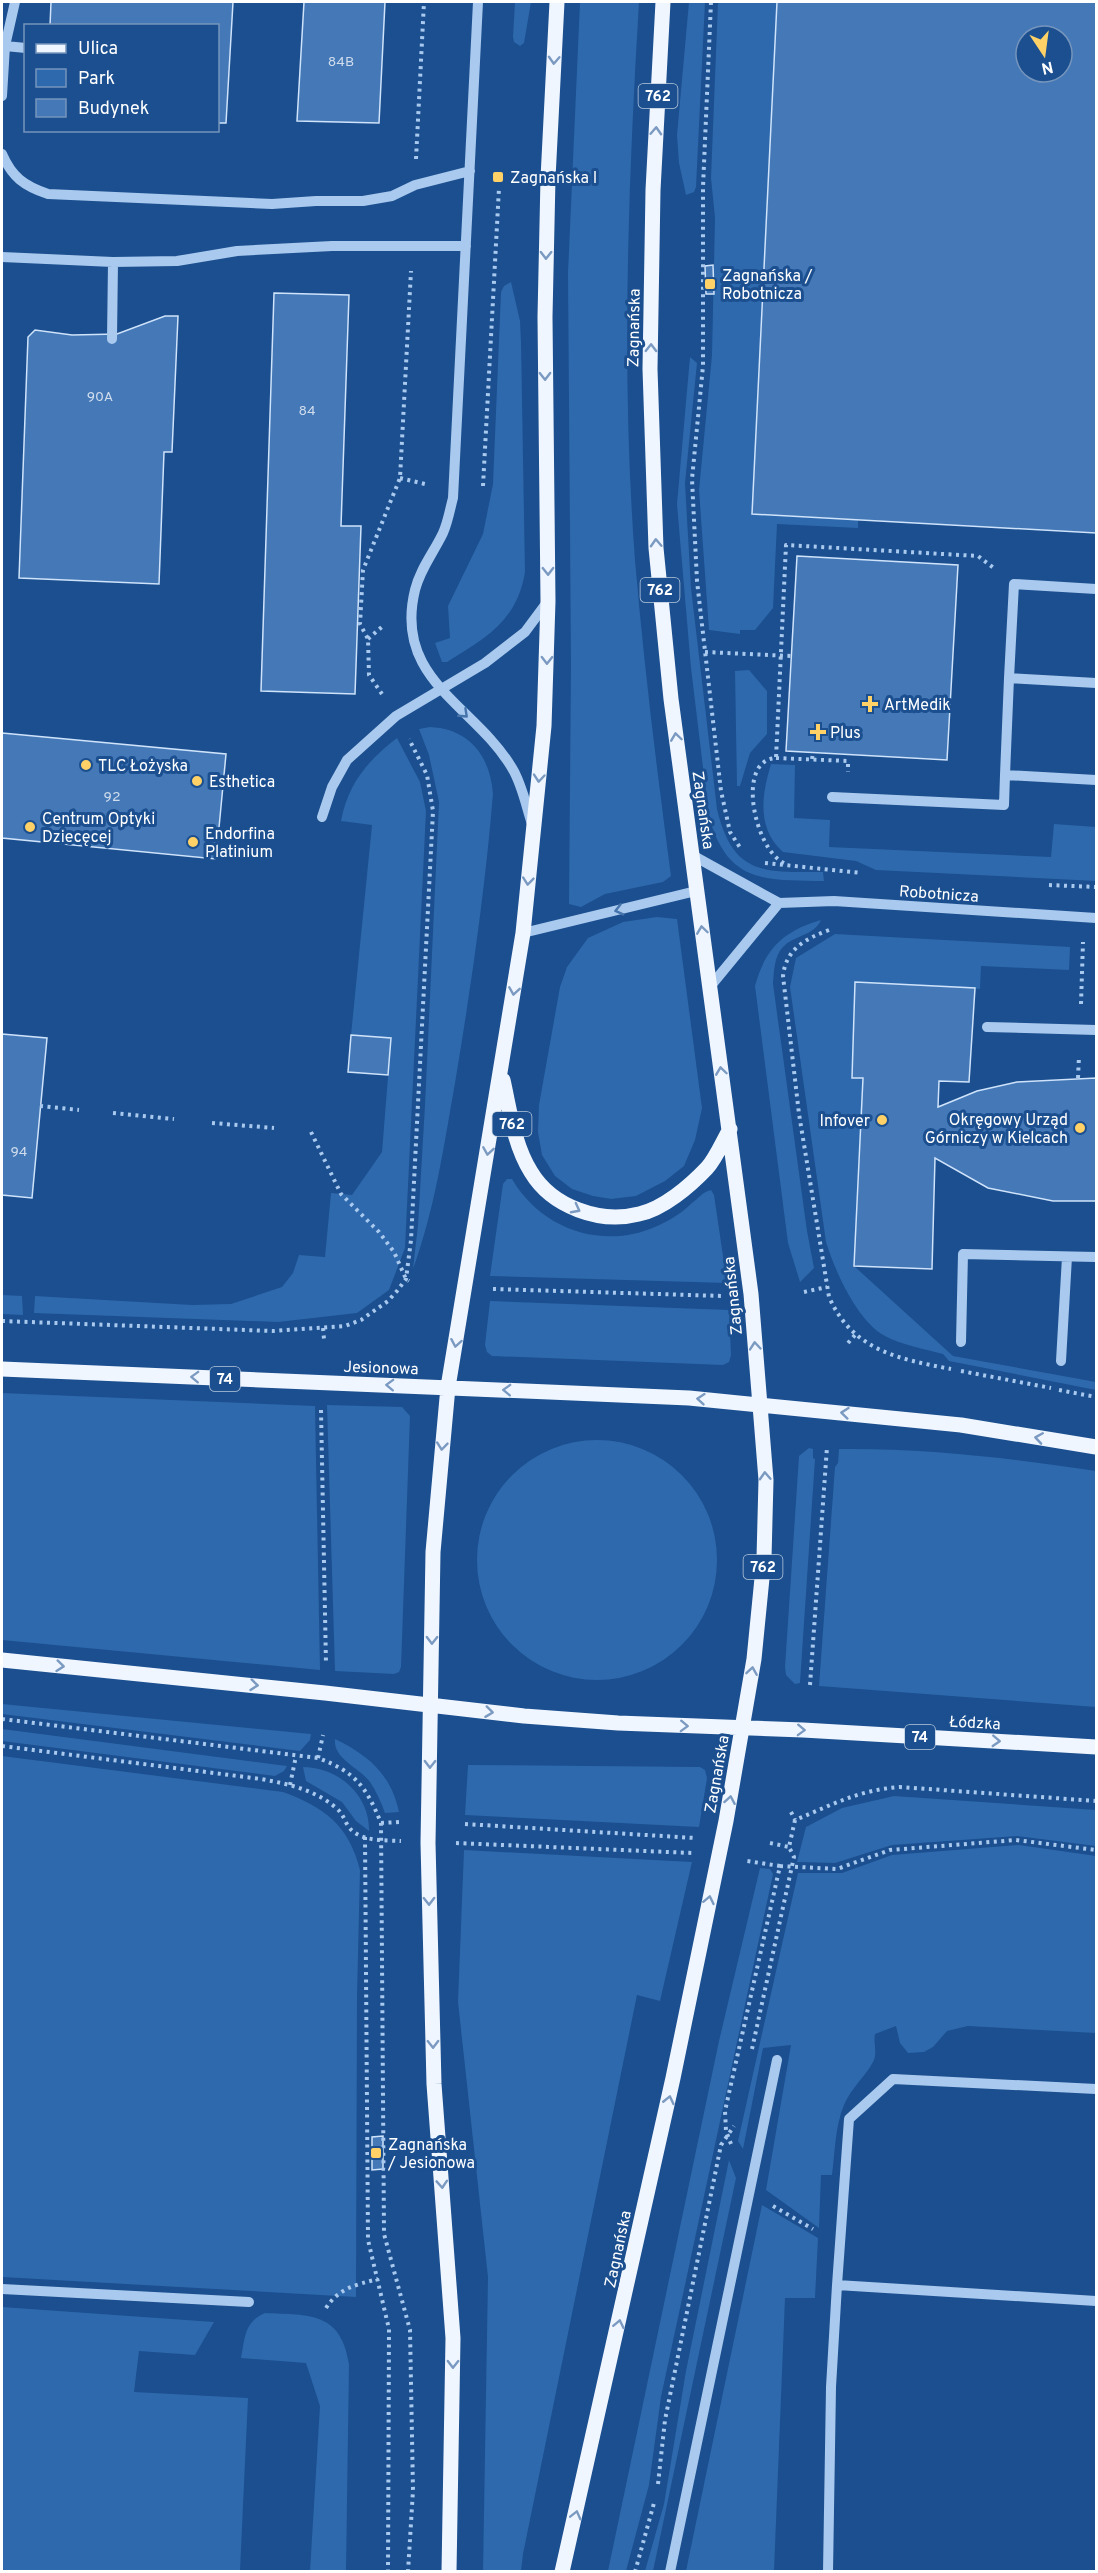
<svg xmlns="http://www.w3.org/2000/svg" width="1098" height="2573" viewBox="0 0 1098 2573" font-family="Overpass,sans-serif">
<rect width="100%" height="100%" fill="#1b4f8f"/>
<path fill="#2e69ad" d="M515,2H531L524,43L520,46L514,42L513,37Z
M580,2H639C628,187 621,374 635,560C644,666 657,771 671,876L663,882L605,894L581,907L569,904L571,664L568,273Z
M689,2H705L696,187L694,192L686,195L679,163L677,135Z
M718,2H777L752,514L858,520V528L777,524L773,608L755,630H740V634L709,630L699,490L712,355L715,218L711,178Z
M511,282L520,321L521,342L525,572C517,621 486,638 447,662H442L435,643L450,638L448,606L483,534L493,484L501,292L504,286Z
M690,357L697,363L685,483L691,588L717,809C733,876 764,872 823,872L824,881C765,880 728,884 709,817L691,668L677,504Z
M749,670L767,691V734L750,753L740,786H737L735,671Z
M430,727C470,729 490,756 493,794C485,891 471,987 455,1083C444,1145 435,1209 413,1269L418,1225L425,1105L439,802L429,755L419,729Z
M397,738L420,782L426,811L405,1248L389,1290L357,1313L278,1322L34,1313L35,1296L192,1305L231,1304L282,1287L293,1273L299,1255L325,1257L331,1193L352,1195L382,1152L391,1039L351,1035L372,825L341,821C348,784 367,761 397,738Z
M771,764L795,765L794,818L830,820L829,847L1051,857L1054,824L1096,827V881L876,870L856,861L783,852C756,828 762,794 771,764Z
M657,917L677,919L702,1108L695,1140L684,1166L665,1181L636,1196L611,1199L593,1196L572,1189L555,1176L542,1155L538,1132L539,1105L560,987L567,967L588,938L623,922Z
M821,920C814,936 794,935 783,947C774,956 774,972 773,984L807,1231L814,1268L800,1282L788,1243L755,986C765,949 783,931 821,920Z
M835,934L1070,947L1069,970L981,966L980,989L856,982L852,1078H863L854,1266L953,1356L1096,1382V1390L949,1361L943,1354C924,1349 902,1345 885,1336C857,1321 835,1271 826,1242L790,987L796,958Z
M507,1179H512C541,1229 603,1251 657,1226C669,1221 683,1212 692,1203C699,1198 702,1192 711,1190L714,1195L727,1283L490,1276L503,1184Z
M2,1295L22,1296L23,1315L2,1314Z
M490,1301L729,1310L731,1355L729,1362L723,1365L492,1356L487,1352L485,1345Z
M2,1393L315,1406L320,1670L2,1640Z
M327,1405L402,1407L410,1416L401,1667L399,1672L394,1674L335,1671Z
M477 1560a120 120 0 1 1 240 0a120 120 0 1 1-240 0Z
M809,1448L813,1449V1458L815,1459L800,1683L795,1684L786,1675L785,1667L799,1456Z
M839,1449C925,1448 1011,1458 1096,1471V1707L819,1686L835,1467L838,1463Z
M2,1704L311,1734L310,1740L300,1751L2,1714Z
M2,1729L287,1766L284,1771L275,1776L2,1741Z
M335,1739C368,1755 391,1774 399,1812L385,1813C381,1802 376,1791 370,1782C359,1767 333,1759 335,1739Z
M2,1756L283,1792C324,1807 349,1825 360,1870L357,1997L356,2297L2,2277Z
M468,1765L700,1767L705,1770L707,1778L699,1827L465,1815Z
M303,1767C338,1767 370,1795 369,1831L356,1821L342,1802L306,1781Z
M894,1796L1096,1810V1846L1017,1836L892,1845L835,1863L797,1862L806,1827L842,1808Z
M1019,1845L1096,1856V2033L968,2026L947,2031L933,2047L924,2052L908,2053L900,2043L896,2026L875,2034C873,2043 878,2053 873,2062C865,2077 851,2088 844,2105C835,2126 835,2153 832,2175H821L819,2228L766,2190L791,2045L763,2048L743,2149L738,2141L798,1873H842L892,1855Z
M464,1850L692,1862L660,2001L637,1995L523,2554L521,2571H483L488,2277L458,2002Z
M760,1868L770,1869L773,1874L661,2397L649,2485L626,2571H608L719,2041Z
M729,2160L736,2178L653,2571H645L664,2504L686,2371Z
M762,2205L818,2238L815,2298H785L774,2571H686Z
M2,2307L214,2322L195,2355L139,2351L134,2392L248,2398L240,2571H2Z
M265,2313C310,2315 341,2312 349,2364L346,2571H310L320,2406L306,2363L241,2358C245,2338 244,2322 265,2313Z"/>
<path fill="#4478b7" stroke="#cfe3fa" stroke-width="1.5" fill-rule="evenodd" d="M51,2H233L226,123H218V26H50Z
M304,2H385L379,123L297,121Z
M777,2H1096V533L752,514ZM1026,36H1062V72H1026Z
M713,265L714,294H706L705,266Z
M274,293L349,295L341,526H361L355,694L261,691Z
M165,316H178L172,452H164L159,584L19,578L28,337L35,330L72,335L117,334Z
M797,556L958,565L947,760L786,751Z
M2,733L226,754L216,859L2,838Z
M855,982L975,988L969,1082L939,1081L938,1107L977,1091L1017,1082L1096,1078V1201H1053L988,1188L935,1158L932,1269L854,1266L863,1078H852Z
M2,1034L47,1038L32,1198L2,1195Z
M351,1035L391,1038L388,1075L348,1072Z
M383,2136V2169L372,2170V2137Z"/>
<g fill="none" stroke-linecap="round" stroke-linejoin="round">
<path stroke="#a9c9ee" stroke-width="4" stroke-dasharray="3 4.5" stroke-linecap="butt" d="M711,2L703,187V366L692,479L697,581L721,791L730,832L741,849
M416,159L424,2
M400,478L429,485
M483,486L499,188
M368,639L384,625
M705,652L791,656
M382,694L369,675L368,639L360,624L363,570L400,478L411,271
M776,758L848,761V772
M812,759L813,753
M765,863L862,873
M784,863C755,850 735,760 776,758L786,545L978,556L995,569
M1049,885L1096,887
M829,930C805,939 786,949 783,976L799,1114L829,1297C853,1351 899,1359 951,1369
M1081,1004L1083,942
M1078,1078L1079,1056
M40,1106L79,1110
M113,1113L174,1119
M212,1123L274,1128
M311,1132L341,1194L379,1232L394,1252L406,1279L409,1281
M493,1289L723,1296
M804,1292L827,1287
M2,1321L273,1331L345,1326L361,1320L388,1301L397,1291L406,1279L411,1240L433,811L427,775L409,739
M323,1328L324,1339
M848,1343L855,1335
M961,1371L1051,1388
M1059,1390L1096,1397
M321,1410L326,1664
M810,1685L827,1447
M2,1719L318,1758C355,1772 366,1786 381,1823L384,2234L410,2330L413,2490L408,2572
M2,1746L261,1779C288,1784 313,1789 335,1807C342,1812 344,1819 348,1826C359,1842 384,1840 401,1841
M318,1758L323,1735
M290,1785L296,1756
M791,1812L795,1820
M381,1823L399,1822
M465,1824L695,1838
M365,1837L368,2240L389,2329L388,2572
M456,1843L692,1853
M770,1843L789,1847
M780,1866L837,1869L890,1850L1016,1840L1096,1850
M752,2049L792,1866L794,1857L789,1847L795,1820C832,1805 858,1790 900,1787L1096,1801
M731,2144L726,2131L725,2111L780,1866L747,1861
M773,2206L813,2229
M326,2308C339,2288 355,2285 378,2279
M658,2484L665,2420L721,2145L734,2126
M635,2572L654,2503"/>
<path stroke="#a9c9ee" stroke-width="10" d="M478,2L453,498C450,509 448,522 443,533C434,552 420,569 415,590C393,680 475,705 512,768C522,784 526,806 532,824
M5,46L15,2
M2,96L5,46L26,48
M2,154C12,177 24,186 48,194L272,204L316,201H363L392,196L415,185L470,171
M2,257L113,262L177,261L237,251L332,246H466
M112,339L113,262
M1009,678L1014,584L1096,589
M1096,683L1009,678L1005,775L1096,780
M832,797L1004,805L1005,775
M322,817L332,787L347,760L396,716L485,663L525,632L548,601
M692,855L779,903L834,901L1096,918
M523,933L696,891
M709,988L779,903
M987,1027L1096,1030
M961,1342L963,1254L1096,1257
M1061,1361L1067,1257
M837,2285L849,2119L893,2079L1096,2089
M2,2289L249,2302
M670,2572L777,2060
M828,2572L831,2387L837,2285L1096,2301"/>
<path stroke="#f0f6ff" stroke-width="15" d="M503,1080C510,1111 514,1145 531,1172C552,1207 600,1224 639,1214C663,1209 690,1186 707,1168C716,1158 723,1141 730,1129
M2,1369L689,1398L961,1425L1096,1447
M2,1660L325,1693L524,1716L618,1723L803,1730L1096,1747
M449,2572L453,2338L434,2084L428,1843L433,1552L448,1387L523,933L544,726L548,601L545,317L548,178L557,2
M562,2572L673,2078L726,1821L754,1659L764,1558L766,1480L751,1294L671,699L656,548L650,369L653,190L663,2"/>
</g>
<defs><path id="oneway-chevron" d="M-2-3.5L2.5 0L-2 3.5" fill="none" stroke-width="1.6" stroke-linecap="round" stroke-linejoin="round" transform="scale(1.5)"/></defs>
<g stroke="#7b9ac1">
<use href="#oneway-chevron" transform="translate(554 60) rotate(93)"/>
<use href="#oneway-chevron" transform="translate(656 131) rotate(-87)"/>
<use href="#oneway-chevron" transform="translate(546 255) rotate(91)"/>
<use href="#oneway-chevron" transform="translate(651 348) rotate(-89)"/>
<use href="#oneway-chevron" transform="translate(545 376) rotate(89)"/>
<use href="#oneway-chevron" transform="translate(656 543) rotate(-93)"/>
<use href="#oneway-chevron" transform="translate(548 571) rotate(89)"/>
<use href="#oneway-chevron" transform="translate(547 660) rotate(91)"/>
<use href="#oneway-chevron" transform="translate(676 737) rotate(-98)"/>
<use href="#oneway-chevron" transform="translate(539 778) rotate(95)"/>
<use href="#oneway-chevron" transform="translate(528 881) rotate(96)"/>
<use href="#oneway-chevron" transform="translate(702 930) rotate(-98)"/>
<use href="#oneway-chevron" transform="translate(514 991) rotate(99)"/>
<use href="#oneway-chevron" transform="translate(721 1071) rotate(-98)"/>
<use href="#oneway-chevron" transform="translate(488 1151) rotate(99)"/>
<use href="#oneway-chevron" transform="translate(576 1209) rotate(28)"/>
<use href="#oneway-chevron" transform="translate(456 1343) rotate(100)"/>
<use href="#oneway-chevron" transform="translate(755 1346) rotate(-95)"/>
<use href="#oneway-chevron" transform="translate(195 1377) rotate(-178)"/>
<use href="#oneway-chevron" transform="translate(390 1385) rotate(-178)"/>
<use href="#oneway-chevron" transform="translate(507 1390) rotate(-178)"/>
<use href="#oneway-chevron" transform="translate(701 1399) rotate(-175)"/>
<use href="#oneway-chevron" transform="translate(845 1413) rotate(-174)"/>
<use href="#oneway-chevron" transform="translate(1039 1438) rotate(-171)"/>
<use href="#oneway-chevron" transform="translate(442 1446) rotate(96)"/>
<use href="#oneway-chevron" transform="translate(765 1476) rotate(-93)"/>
<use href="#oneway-chevron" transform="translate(432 1640) rotate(91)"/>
<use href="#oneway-chevron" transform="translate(60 1666) rotate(6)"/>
<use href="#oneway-chevron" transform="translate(752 1671) rotate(-81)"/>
<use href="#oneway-chevron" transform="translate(254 1685) rotate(6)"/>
<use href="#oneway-chevron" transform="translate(489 1712) rotate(7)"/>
<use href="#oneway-chevron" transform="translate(684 1726) rotate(2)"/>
<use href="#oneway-chevron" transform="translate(801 1730) rotate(2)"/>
<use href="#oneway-chevron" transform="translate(996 1741) rotate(3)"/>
<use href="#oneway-chevron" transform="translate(430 1764) rotate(91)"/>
<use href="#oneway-chevron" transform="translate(730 1800) rotate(-80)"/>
<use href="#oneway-chevron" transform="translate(709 1900) rotate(-78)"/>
<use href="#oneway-chevron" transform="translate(429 1901) rotate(89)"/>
<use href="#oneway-chevron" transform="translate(433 2044) rotate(89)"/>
<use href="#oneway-chevron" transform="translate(669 2100) rotate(-77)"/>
<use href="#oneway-chevron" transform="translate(442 2184) rotate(86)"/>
<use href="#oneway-chevron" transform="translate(619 2324) rotate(-78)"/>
<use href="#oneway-chevron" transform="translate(453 2364) rotate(91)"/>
<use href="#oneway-chevron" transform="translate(576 2515) rotate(-76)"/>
</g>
<g stroke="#4674ac">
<use href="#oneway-chevron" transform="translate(464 714) rotate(43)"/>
<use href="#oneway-chevron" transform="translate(619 910) rotate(166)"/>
</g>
<g fill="#ffd166" stroke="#1b4f8f" stroke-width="2">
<rect x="492" y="171" width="12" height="12" rx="3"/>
<rect x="704" y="278" width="12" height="12" rx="3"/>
<path d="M867 695h6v6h6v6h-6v6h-6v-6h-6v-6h6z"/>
<path d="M815 723h6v6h6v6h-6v6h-6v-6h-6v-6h6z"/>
<circle cx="86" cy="765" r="6"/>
<circle cx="197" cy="781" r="6"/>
<circle cx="30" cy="827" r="6"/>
<circle cx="193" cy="842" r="6"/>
<circle cx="882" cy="1120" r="6"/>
<circle cx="1080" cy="1128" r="6"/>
<rect x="370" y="2147" width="12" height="12" rx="3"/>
</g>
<g text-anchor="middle" stroke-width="6" stroke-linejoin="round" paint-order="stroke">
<g font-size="14" fill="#d0dded">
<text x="341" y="66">84B</text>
<text x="100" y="401">90A</text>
<text x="307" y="415">84</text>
<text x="112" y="801">92</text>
<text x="19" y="1156">94</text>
</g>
<g fill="#1b4f8f" stroke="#bbcadd" stroke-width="1.5">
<rect x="638.5" y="84" width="39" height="24" rx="4.5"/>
<rect x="640.5" y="578" width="39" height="24" rx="4.5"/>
<rect x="492.5" y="1112" width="39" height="24" rx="4.5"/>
<rect x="210" y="1367" width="30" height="24" rx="4.5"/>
<rect x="743.5" y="1555" width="39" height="24" rx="4.5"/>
<rect x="905" y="1725" width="30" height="24" rx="4.5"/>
</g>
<g font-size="15" font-weight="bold" fill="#fff">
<text x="658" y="101">762</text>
<text x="660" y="595">762</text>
<text x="512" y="1129">762</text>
<text x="225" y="1384">74</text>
<text x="763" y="1572">762</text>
<text x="920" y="1742">74</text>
</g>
<g font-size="16" fill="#fff" stroke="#1b4f8f" text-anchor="start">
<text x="510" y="183">Zagnańska I</text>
<text x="722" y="281">Zagnańska /<tspan x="722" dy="18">Robotnicza</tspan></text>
<text x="884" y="710">ArtMedik</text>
<text x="830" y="738">Plus</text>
<text x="98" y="771">TLC Łożyska</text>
<text x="209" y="787">Esthetica</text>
<text x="42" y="824">Centrum Optyki<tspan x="42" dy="18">Dziecęcej</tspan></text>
<text x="205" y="839">Endorfina<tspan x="205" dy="18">Platinium</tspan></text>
<text x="1068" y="1125" text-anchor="end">Okręgowy Urząd<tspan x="1068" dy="18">Górniczy w Kielcach</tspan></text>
<text x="870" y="1126" text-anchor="end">Infover</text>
<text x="388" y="2150">Zagnańska<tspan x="388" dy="18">/ Jesionowa</tspan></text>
</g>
<g font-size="16" fill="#fff" stroke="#1b4f8f">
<text transform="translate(633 328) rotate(-89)" y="6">Zagnańska</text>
<text transform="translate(704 810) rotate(82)" y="6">Zagnańska</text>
<text transform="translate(939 893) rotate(4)" y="6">Robotnicza</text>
<text transform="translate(732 1296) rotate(-96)" y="6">Zagnańska</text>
<text transform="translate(381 1367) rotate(2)" y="6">Jesionowa</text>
<text transform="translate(975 1722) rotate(3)" y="6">Łódzka</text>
<text transform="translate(716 1774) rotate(-80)" y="6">Zagnańska</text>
<text transform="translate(617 2249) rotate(-78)" y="6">Zagnańska</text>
</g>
</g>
<rect width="1098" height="2573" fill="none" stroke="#ffffff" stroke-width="6"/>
<rect x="24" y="24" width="195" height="108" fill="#1b4f8f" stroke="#7695bc" stroke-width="1.5"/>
<rect x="36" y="44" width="30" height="9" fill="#f0f6ff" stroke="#7695bc" stroke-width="1.5"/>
<text x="78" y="54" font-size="18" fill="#ffffff">Ulica</text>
<rect x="36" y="69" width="30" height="18" fill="#2e69ad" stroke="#7695bc" stroke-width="1.5"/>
<text x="78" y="84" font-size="18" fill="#ffffff">Park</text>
<rect x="36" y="99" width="30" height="18" fill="#4478b7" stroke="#7695bc" stroke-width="1.5"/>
<text x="78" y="114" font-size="18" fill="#ffffff">Budynek</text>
<g transform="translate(1044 54) rotate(167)"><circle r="28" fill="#1b4f8f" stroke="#7695bc" stroke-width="1.5"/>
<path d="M0-4.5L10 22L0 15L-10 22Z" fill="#ffd166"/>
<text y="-9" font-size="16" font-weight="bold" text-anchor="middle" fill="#ffffff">N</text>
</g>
</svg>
